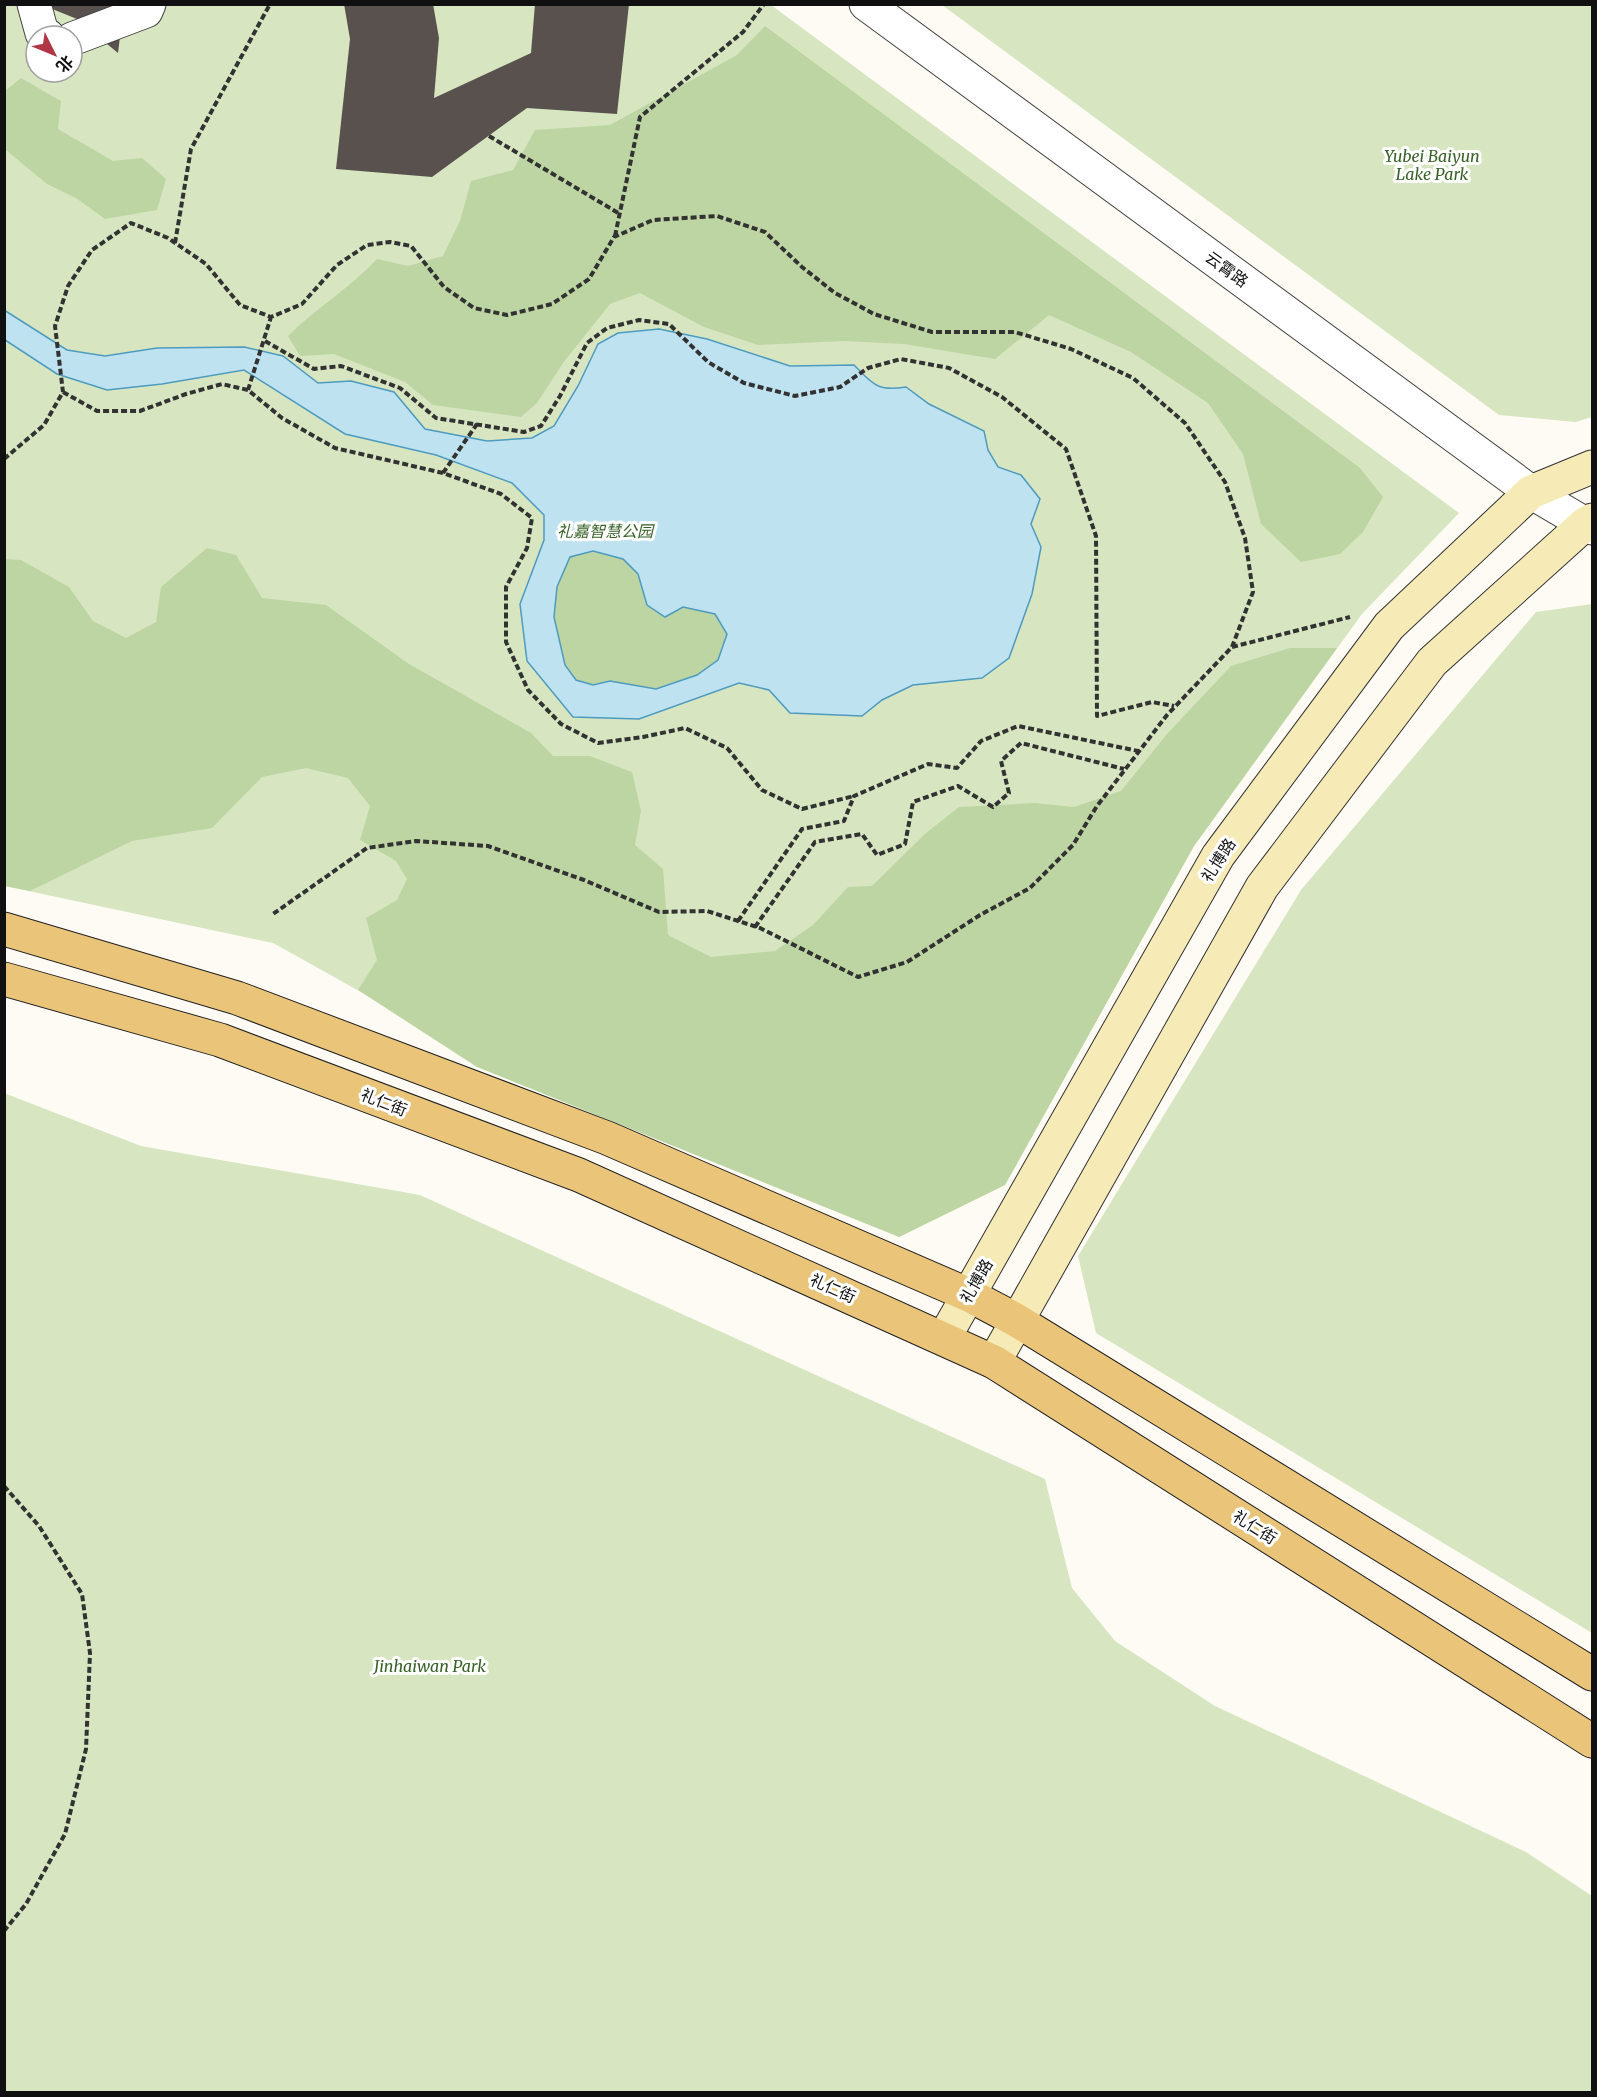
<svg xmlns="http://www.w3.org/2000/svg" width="1597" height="2097" viewBox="0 0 1597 2097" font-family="Merriweather,'Noto Sans SC',serif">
<rect width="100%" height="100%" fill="#fefbf5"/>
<path fill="#d7e6c1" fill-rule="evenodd" d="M5,5H771L1459,513L1362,614L1194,846L1005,1185L899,1237L377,1001L273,943L5,886ZM36,36H72V72H36Z
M942,5H1592V417L1576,422L1499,415Z
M1592,604V1633L1096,1333L1078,1256L1301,890L1536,612Z
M4,1093L141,1146L420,1195L1045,1479L1072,1588L1115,1641L1215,1706L1526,1852L1592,1896V2092H5Z"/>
<path fill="#bdd5a2" d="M765,26L1360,468L1383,497L1363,532L1340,554L1301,562L1261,524L1243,454L1208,403L1131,352L1049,315L995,359L904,344L845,341L758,345L704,327L640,293L610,304L563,363L537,403L521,417L433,405L405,382L334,354L300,356L288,336C316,308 350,288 377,259L408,266L443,256L460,221L471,181L513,170L535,130L610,125L737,55Z
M21,78L61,101L58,129L113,161L142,158L166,179L157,210L105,219L76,198L47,184L6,150L5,91Z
M207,548L236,555L262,598L326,605L409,664L531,733L553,756H590L632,772L641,811L635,845L663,869L668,935L711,957L775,951L813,925L848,887L872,886L926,833L959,807L1035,803L1074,807L1121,791L1167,734L1231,666L1290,648H1337L1194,846L1005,1185L899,1237L477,1067L358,990L377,960L366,918L397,900L407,879L396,861L360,840L370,806L348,778L306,768L262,777L212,828L132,841L30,891L5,886V559L21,560L69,587L93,621L126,638L156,622L161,587Z
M593,551L623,559L638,574L647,605L665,617L683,607L715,614L727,634L718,660L697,675L656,689L610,681L593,685L576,680L565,665L554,617L557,587L570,557Z"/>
<path fill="#bfe2f0" stroke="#4d9bbf" stroke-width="1.5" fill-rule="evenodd" d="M4,310L67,350L105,356L157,348L244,347L283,356L318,383L351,381L394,392L425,429L487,441L532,438L554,426L578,386L598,344L618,333L659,329L707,339L790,366L854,365C873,384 877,392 906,387L929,404L984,431L988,450L998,467L1021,475L1040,499L1031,524L1041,547L1032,594L1009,658L982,678L913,685L882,700L862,716L790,713L769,690L739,683L639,719L573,717L527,661L520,604L544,540V515L512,483L436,455L345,434L244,370L162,384L107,390L57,374L5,340ZM593,551L623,559L638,574L647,605L665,617L683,607L715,614L727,634L718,660L697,675L656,689L610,681L593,685L576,680L565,665L554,617L557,587L570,557Z"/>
<path fill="#58514e" d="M40,4H124L118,53L77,19Z
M344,4H433L439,38L434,98L531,53L535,4H629L617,114L527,108L432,177L336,169L350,39Z"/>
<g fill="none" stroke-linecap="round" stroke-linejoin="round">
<defs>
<path id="minor" d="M34,4L42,33L48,36
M72,39L146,11L149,4"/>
<path id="tertiary" d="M866,4L1531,492L1592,528"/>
<path id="secondary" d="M944,1338L1218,856L1389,626L1531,492L1592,467
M994,1362L1262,887L1432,662L1585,524L1592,520"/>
<path id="primary" d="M4,929L237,998L607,1138L969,1295L1016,1320L1592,1674
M4,979L220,1040L579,1175L994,1362L1592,1741"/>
</defs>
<use href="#minor" stroke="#434343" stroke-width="35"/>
<use href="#tertiary" stroke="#434343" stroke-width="35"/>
<use href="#secondary" stroke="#323232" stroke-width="35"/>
<use href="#primary" stroke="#212121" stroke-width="35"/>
<path stroke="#323232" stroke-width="4" stroke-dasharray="6 3" stroke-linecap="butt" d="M489,136L620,214
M615,236L640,117L743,32L764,4
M175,243L191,149L270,4
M265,341L314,369L341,366L400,388L436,418L524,432L541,426L560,396L587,343L607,328L639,320L669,324L708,362L744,383L795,396L840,387L868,368L901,359L949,368L1002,397L1066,449L1096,536L1097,716L1152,702L1174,706
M248,390L271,317
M63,392L97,411H140L186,394L222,384L248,390L282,418L335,448L443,473L501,494L532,518L527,548L506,587V642L528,690L561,724L598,743L643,737L685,728L727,748L762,790L802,809L854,796
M4,459L44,425L63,392L55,326L68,286L92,250L131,223L168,238L206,264L240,305L271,317L302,304L337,265L367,245L390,242L411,246L444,287L474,308L507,315L552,304L589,279L614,237L653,220L717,216L765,232L802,267L835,293L874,314L932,332H1015L1071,349L1133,378L1185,423L1225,482L1245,538L1253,592L1232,647L1167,715L1097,806L1073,845L1030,888L980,915L907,962L858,977L760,928L707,911L659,912L584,880L488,846L416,841L367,848L273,914
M443,473L477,424
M1232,647L1350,617
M738,921L802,829L844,821L854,796L928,764L957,768L981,741L1018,726L1138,751
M755,927L815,842L862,834L877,855L905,844L913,802L958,786L993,807L1009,793L1001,761L1021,743L1124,769
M4,1486L39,1526L82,1594L90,1653L86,1749L65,1834L26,1904L4,1931"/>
<use href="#minor" stroke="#fff" stroke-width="33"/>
<use href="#tertiary" stroke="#fff" stroke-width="33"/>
<use href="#secondary" stroke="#f6eab7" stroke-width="33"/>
<use href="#primary" stroke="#eac579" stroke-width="33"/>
</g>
<g text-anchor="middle" stroke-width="6" stroke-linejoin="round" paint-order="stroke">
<g font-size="16" font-style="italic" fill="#386227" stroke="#fff">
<text x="1432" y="162">Yubei Baiyun<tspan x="1432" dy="18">Lake Park</tspan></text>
<text x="605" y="537">礼嘉智慧公园</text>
<text x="430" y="1672">Jinhaiwan Park</text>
</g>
<g font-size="16" fill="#101010" stroke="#fff">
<text transform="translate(1227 269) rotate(36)" y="6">云霄路</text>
<text transform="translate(1218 860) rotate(-57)" y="6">礼博路</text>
<text transform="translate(384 1102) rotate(21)" y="6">礼仁街</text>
<text transform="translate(976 1281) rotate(-60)" y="6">礼博路</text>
<text transform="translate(833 1288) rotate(24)" y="6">礼仁街</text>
<text transform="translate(1255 1527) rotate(32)" y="6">礼仁街</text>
</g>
</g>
<rect width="1597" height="2097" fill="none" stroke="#101010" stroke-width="12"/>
<g transform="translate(54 54) rotate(133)"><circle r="28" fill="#ffffff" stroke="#9f9f9f" stroke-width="1.5"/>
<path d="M0-4.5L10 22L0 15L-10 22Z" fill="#b23746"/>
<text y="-9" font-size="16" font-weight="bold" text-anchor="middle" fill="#101010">北</text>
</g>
</svg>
